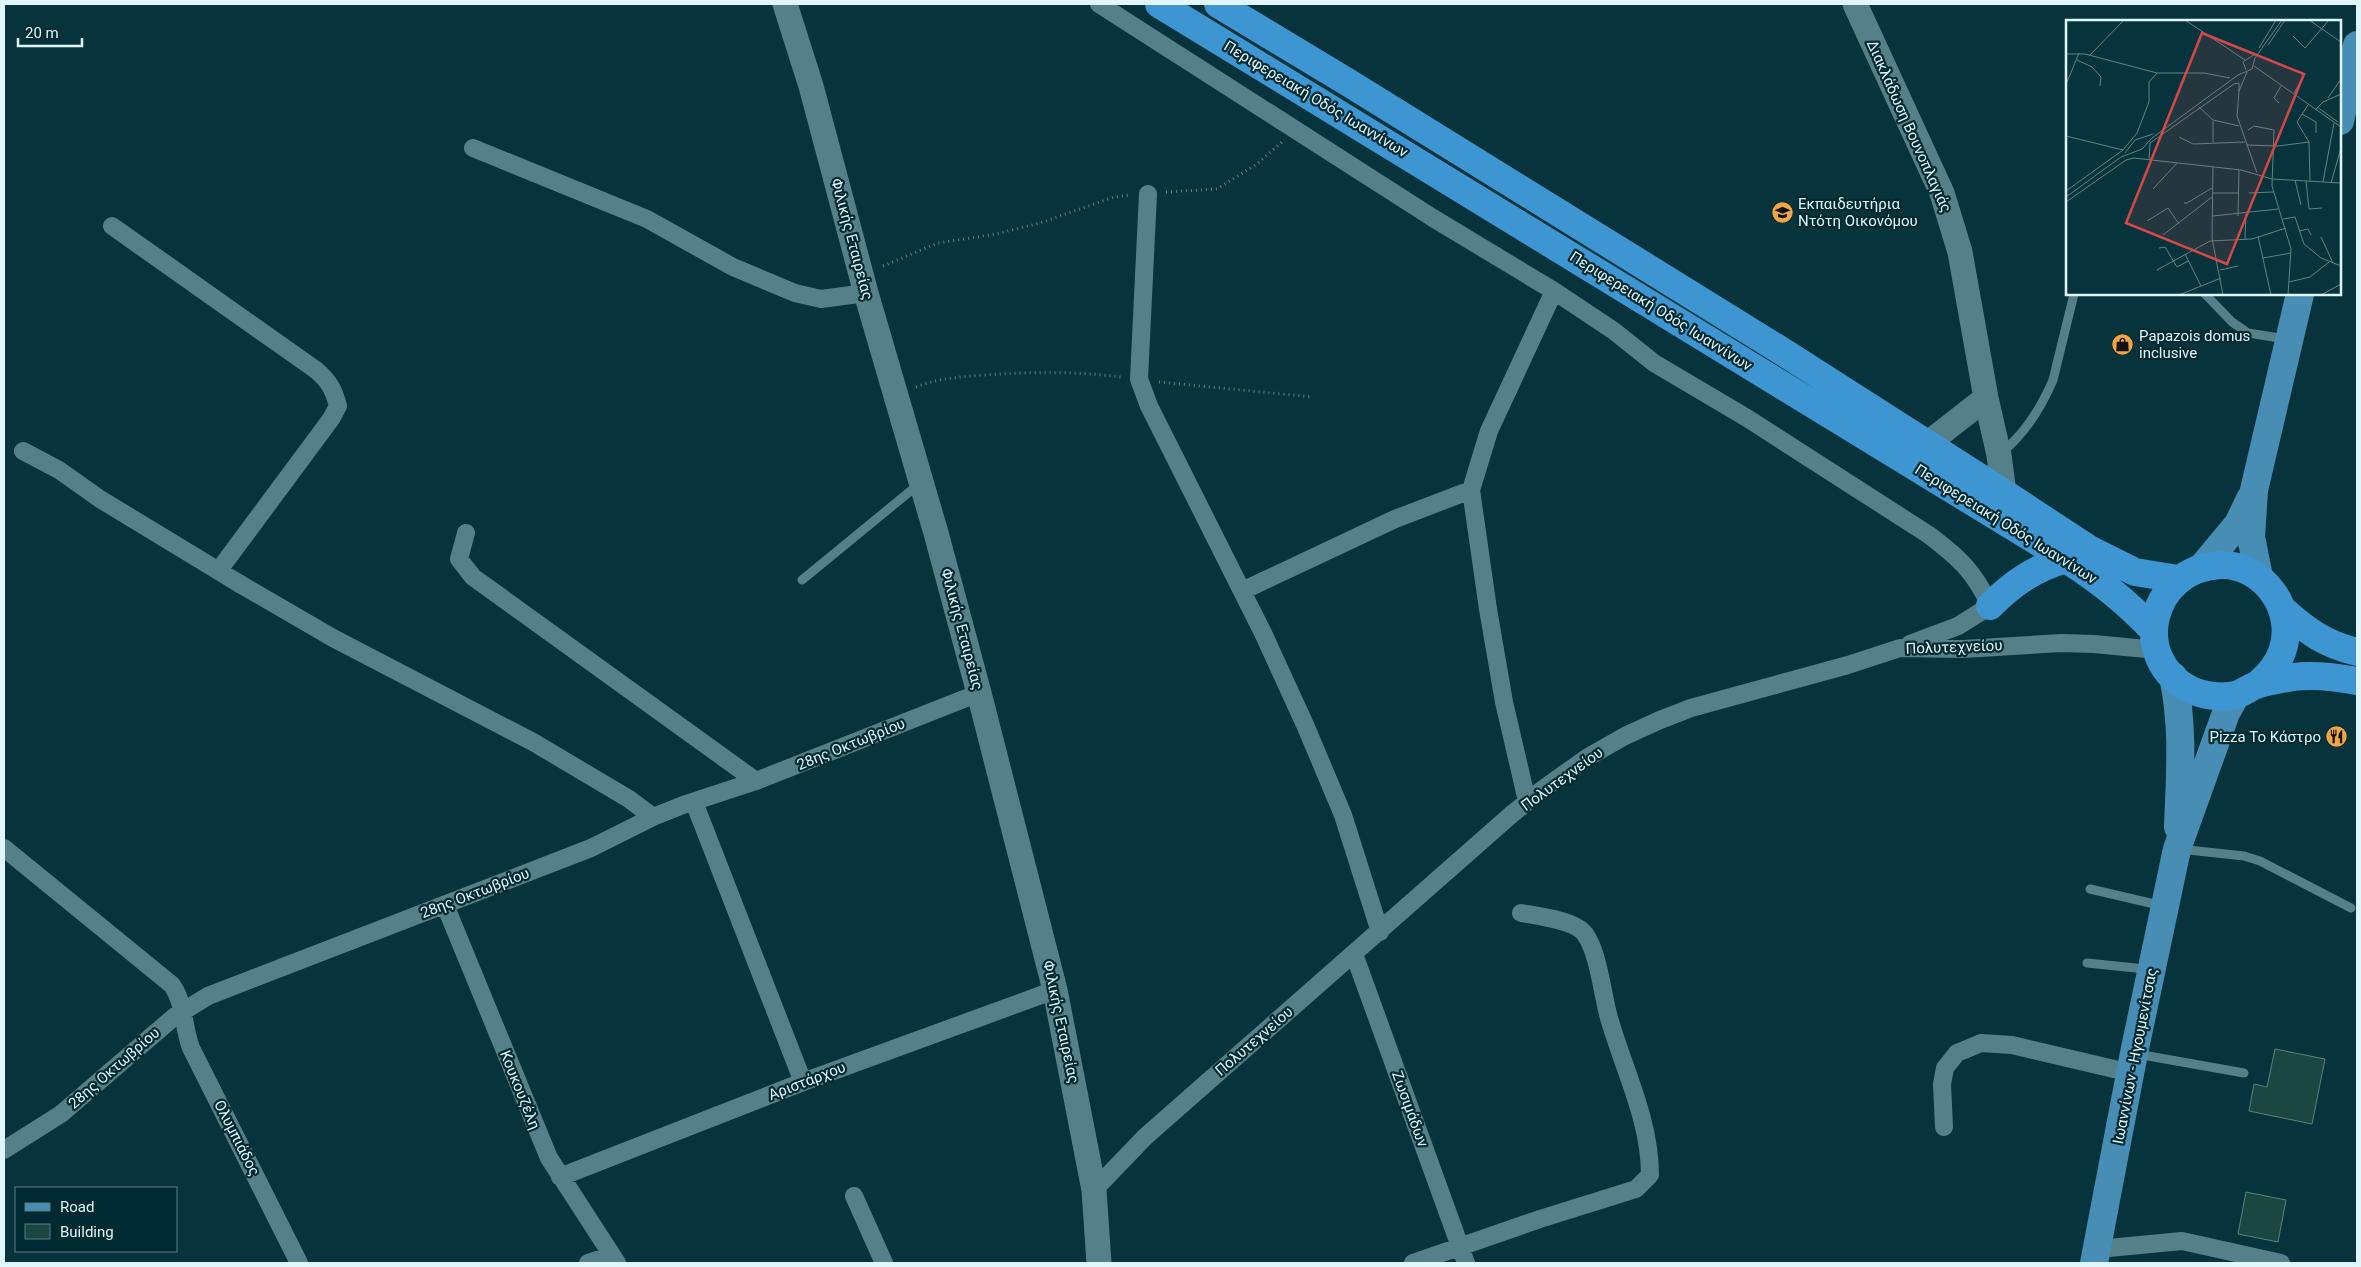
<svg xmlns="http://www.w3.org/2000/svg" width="2361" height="1267" viewBox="0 0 2361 1267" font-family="Roboto,sans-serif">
<rect width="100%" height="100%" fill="#07343c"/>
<path fill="#1c4741" stroke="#58837c" d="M2275,1049L2325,1059L2312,1124L2249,1111L2254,1084L2267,1087Z
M2246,1192L2286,1200L2278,1242L2238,1234Z"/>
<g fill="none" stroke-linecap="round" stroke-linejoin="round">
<path stroke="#5b7f86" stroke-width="3" stroke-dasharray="1 4" stroke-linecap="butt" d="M1166,192L1217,189L1257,164L1282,142
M883,266L938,243L996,234L1040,223L1114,197L1130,195
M1159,382L1313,397
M916,387C938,378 960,377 984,375C1030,372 1075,371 1121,377"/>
<path stroke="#568089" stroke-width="9" d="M2205,294L2232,322L2248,333L2286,339
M2001,453C2025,434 2041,408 2053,380L2074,294
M802,580L919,484
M2179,849L2244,856L2260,861L2351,908
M2090,889L2163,906
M2087,963L2136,968L2149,973
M2137,1054L2244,1073"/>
<path stroke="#568089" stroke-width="18" d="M1099,4L1433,218L1554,291L1614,331L1654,363L1747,418L1929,535C1958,557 1975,572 1990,606L1958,626L1910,644
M473,148L647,219L733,267L795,293L821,299L866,293
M1148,194L1139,379L1149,406L1263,633L1306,727L1343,815L1380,932
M112,226L316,370C329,381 334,390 338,406L331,419L219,570
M23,451L59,470L100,499L240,584L333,638L533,742L629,799L653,817
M466,533L459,559L473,577L756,781
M1242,591L1395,519L1471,490
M1527,801L1504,702L1488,609L1471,490L1489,431L1554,291
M694,802L803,1082
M4,848L172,985C185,1004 183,1027 191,1048L299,1263
M445,905L549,1158L617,1263
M1354,954L1466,1263
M1944,1127L1942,1084L1945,1068L1957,1053L1981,1043L2012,1045L2131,1073
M4,1150L61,1114L174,1017L208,996L591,848L653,817L683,805L756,781L979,693
M560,1177L803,1082L1055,990
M1094,1190L1145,1137L1512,814L1543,789L1588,757L1625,736L1660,720L1691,708L1848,665L1900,648L1963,649L2061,643L2094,644L2157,650
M854,1196L884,1263
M2098,1249L2182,1241L2281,1263
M588,1263L612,1255
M1413,1263L1540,1219L1636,1189L1650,1175C1650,1120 1624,1070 1609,1018C1602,993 1599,954 1585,934C1575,920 1537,916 1521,913"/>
<path stroke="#568089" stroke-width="25" d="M785,4L811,86L866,293L936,533L979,693L1055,990L1094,1190L1099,1263
M1855,4L1942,193L1960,252L1986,398L1999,455L2004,493
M1927,444L1986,398"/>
<path stroke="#478db4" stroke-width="28" d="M2340,121L2357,45
M2203,566L2238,524L2250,499
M2259,577L2251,537L2254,490L2300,294
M2173,676C2184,728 2180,775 2178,827
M2094,1263L2134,1053L2177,849L2226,713L2236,695"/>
<path stroke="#3d96d1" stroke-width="28" d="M1159,4L2066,559C2100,581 2126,601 2154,631
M1218,4L1349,83L1777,348L2004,493L2089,549L2135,572L2178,579
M1990,606C2013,583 2035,568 2066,559
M2282,609C2307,631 2324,644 2357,652
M2257,685C2268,675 2277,666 2282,652C2297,611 2264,564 2221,565C2149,568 2129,660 2191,690C2204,696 2222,698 2236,695C2243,693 2249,688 2256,685C2268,681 2282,679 2293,677C2315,674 2336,677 2357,681"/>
</g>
<defs>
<symbol id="school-disc" viewBox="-11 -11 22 22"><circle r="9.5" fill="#f2a540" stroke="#002a31"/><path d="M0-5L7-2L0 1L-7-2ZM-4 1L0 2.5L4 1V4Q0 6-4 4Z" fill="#111"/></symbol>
<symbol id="shop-disc" viewBox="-11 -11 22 22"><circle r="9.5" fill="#f2a540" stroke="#002a31"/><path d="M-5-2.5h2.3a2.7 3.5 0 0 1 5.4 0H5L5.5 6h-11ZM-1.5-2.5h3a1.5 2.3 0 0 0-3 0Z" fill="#111"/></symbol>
<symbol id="restaurant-disc" viewBox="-11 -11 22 22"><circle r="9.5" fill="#f2a540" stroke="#002a31"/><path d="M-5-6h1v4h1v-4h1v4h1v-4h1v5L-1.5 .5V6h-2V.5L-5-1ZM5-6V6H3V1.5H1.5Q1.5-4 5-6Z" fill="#111"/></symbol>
</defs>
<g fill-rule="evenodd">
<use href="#school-disc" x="1770" y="200" width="25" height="25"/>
<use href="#shop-disc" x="2110" y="332" width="25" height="25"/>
<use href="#restaurant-disc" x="2324" y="724" width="25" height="25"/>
</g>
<g text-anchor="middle" stroke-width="4.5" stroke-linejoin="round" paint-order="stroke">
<g font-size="15" fill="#e0f6fb" stroke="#002a31">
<text transform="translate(1316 99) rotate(31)" y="5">Περιφερειακή Οδός Ιωαννίνων</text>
<text transform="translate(1909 126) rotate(66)" y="5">Διακλάδωση Βουνοπλαγιάς</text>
<text transform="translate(852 239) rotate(75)" y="5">Φιλικής Εταιρείας</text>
<text transform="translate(1661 311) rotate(32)" y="5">Περιφερειακή Οδός Ιωαννίνων</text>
<text transform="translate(2006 524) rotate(32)" y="5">Περιφερειακή Οδός Ιωαννίνων</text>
<text transform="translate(962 629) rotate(75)" y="5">Φιλικής Εταιρείας</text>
<text transform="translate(1954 647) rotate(-2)" y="5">Πολυτεχνείου</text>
<text transform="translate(851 744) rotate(-22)" y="5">28ης Οκτωβρίου</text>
<text transform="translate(1562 779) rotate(-36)" y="5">Πολυτεχνείου</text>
<text transform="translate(475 893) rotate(-21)" y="5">28ης Οκτωβρίου</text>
<text transform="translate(1061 1022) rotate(78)" y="5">Φιλικής Εταιρείας</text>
<text transform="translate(1254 1041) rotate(-41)" y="5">Πολυτεχνείου</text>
<text transform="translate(2135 1056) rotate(-79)" y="5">Ιωαννίνων - Ηγουμενίτσας</text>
<text transform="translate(114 1068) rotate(-41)" y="5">28ης Οκτωβρίου</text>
<text transform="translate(807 1081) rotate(-21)" y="5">Αριστάρχου</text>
<text transform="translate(520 1090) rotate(68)" y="5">Κουκουζέλη</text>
<text transform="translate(1410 1109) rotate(70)" y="5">Ζωσιμάδων</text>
<text transform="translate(237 1138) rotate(63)" y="5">Ολυμπιάδος</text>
</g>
<g font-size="15" fill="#e0f6fb" stroke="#002a31" text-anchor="start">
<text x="1798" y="209">Εκπαιδευτήρια<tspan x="1798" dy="17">Ντότη Οικονόμου</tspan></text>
<text x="2139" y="341">Papazois domus<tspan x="2139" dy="17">inclusive</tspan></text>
<text x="2321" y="742" text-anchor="end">Pizza Το Κάστρο</text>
</g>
</g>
<g transform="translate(2066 20)">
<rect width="275" height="275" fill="#07343c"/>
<path fill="none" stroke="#5e8288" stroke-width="1" d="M119,0L179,40M243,0L275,22M227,16L239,28L263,0M202,25L219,0M193,28L210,0M0,34H19L91,53H138L164,58M24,35L58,0M11,40L26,47L35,57L34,66M188,46L275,107M180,50L177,42L189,34M181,52L173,71L171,96L191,153M1,62L13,33M228,73L239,54M262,78L275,59M213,83L208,78L215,66M242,85L231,102L243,122L244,161M133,87L147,100L173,106M251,87L272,102M249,90L257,82L275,74M236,94L250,102V113M147,101V122M182,110L188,106L208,110L206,166L225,229L222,275M0,116L57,130M113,117L127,124L179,122M180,125L212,126L243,122M59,133L69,120L87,114M83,140L84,123L168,64L173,63V71M147,147L146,218L157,275M229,160L235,185M240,161L243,189L256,188M257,162L268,103M265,163L275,128M87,169L111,143M0,171L57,130L71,113L83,82V62L91,53M147,173H173M183,173L207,172M0,177L55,137L76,129L86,118L172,55L186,49L189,38L216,0M0,182L60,140L68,138L175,150L206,159L275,163M118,183H121L146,168M147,196L212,189M172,196L173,150M217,199L229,197L238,224L255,238L275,246M81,201L102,188L113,204M233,211L242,209L245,215M97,215L146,177M192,216L205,275M255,217L267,243M179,219L180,194M93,228L99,227L111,247L122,241M119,234L135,266M197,238L225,233M91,250L144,221L186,219L220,208M154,250L172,246M223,262L244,257L263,242M113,275L155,258M255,275L275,264"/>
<path fill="#d84748" fill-opacity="0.15" stroke="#d84748" stroke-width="2.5" d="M136,13L238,54L161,244L60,203Z"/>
<rect width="275" height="275" fill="none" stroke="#e0f6fb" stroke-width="2.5"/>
</g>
<rect width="2361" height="1267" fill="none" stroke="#e0f6fb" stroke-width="10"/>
<rect x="15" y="1187" width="162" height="65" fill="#002a31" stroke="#5a7c82"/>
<rect x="25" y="1203" width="25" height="8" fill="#478db4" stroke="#5a7c82"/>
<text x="60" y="1212" font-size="15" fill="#e0f6fb">Road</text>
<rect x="25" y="1224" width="25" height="15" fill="#1c4741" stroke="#5a7c82"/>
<text x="60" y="1237" font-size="15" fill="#e0f6fb">Building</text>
<path d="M18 38v8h64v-8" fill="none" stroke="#e0f6fb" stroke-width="2.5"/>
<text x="25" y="38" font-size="15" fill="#e0f6fb" stroke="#002a31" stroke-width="4" paint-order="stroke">20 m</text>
</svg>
